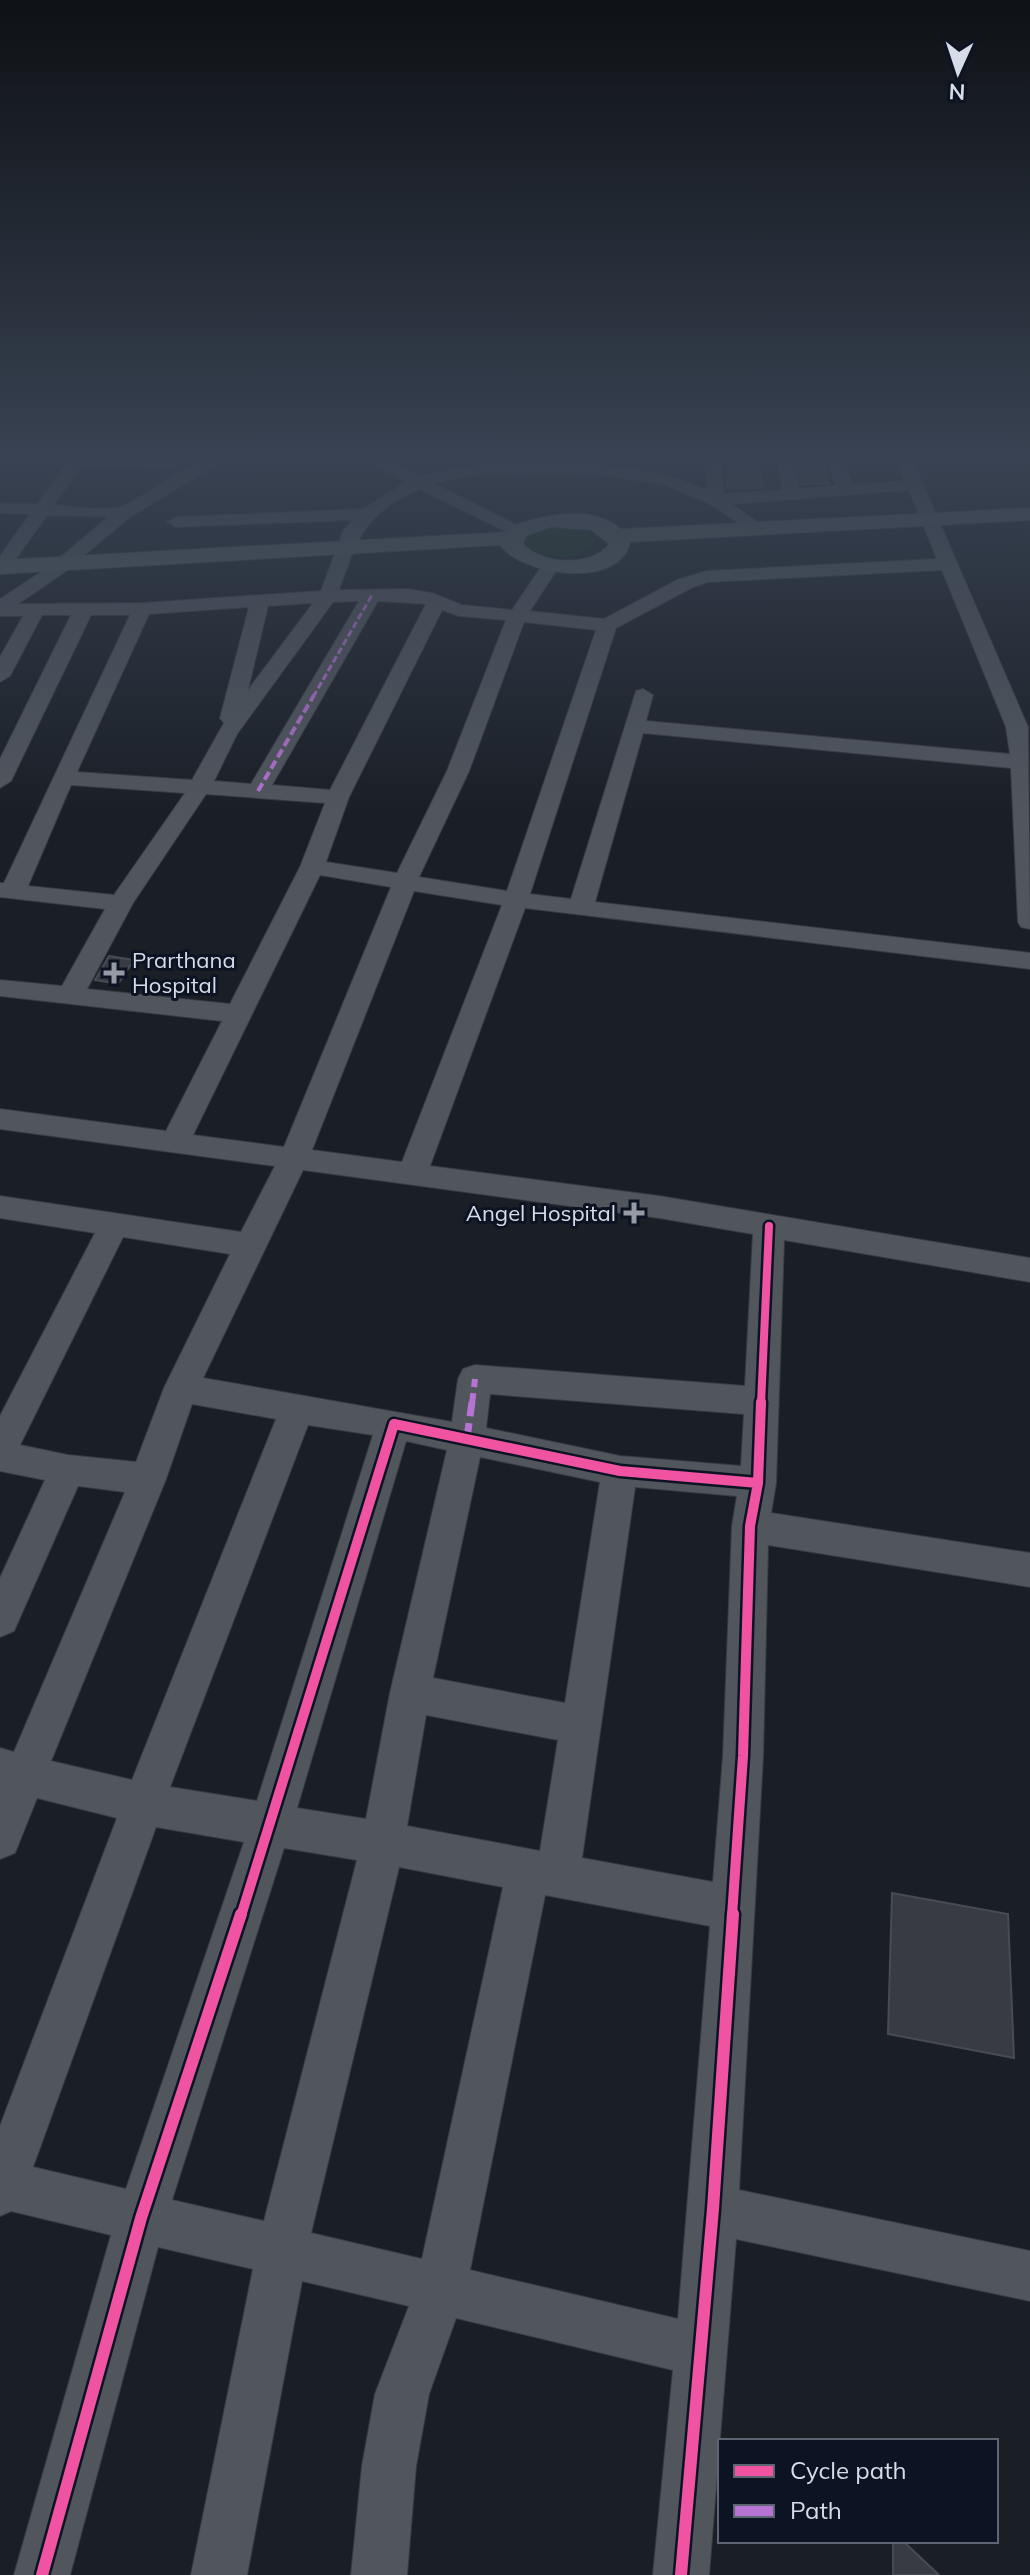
<svg xmlns="http://www.w3.org/2000/svg" width="1030" height="2575" viewBox="0 0 1030 2575" font-family="Mulish,sans-serif">
<rect width="100%" height="100%" fill="#1a1f26"/>
<path fill="#1a2e1a" d="M560,527L588,532L595,543C579,562 546,560 526,548L525,540L530,533L542,529Z"/>
<path fill="#383c42" stroke="#474c53" stroke-width="2" d="M796,456H823L829,484H800Z
M731,460L757,461L763,488H726Z
M109,956L134,960L118,984L95,980Z
M892,1893L1008,1914L1014,2058L888,2034Z
M893,2541H903L939,2575H893Z"/>
<g fill="none" stroke-linecap="round" stroke-linejoin="round">
<defs>
<path id="minor" d="M0,456H194L172,467L82,465L54,505C70,506 110,512 123,506C160,489 189,454 231,456L130,517L62,574L18,604L142,603L321,591L343,531L353,520L176,527L167,522L176,517L363,509L406,482L359,456H379L420,476L485,463L585,462L666,475L707,490L704,456H720L724,494L782,490L777,456H793L798,489L836,486L826,456H842L852,485L905,481L895,456H911L1028,727L1030,929L1021,927L1018,922L1011,768L643,733L595,902L1030,953V969L525,908L430,1166L659,1196L1030,1258V1282L784,1240L776,1483L771,1513L1030,1553V1587L768,1545L763,1756L739,2190L1030,2251V2301L736,2239L709,2575H653L673,2370L456,2318L429,2394L416,2466L407,2575H351L362,2466L375,2394L409,2306L302,2281L247,2575H191L253,2269L158,2247L70,2575H14L111,2235L11,2211L0,2216V2126L117,1818L37,1798L15,1853L0,1859V1748L14,1752L125,1492L78,1486L14,1631L0,1637V1578L45,1480L0,1471V1416L95,1233L0,1218V1196L241,1232L275,1166L0,1129V1109L166,1131L222,1021L0,996V980L62,986L105,909L0,897V883H4L130,615H91L11,781L0,788V759L71,615H42L10,676L0,682V657L23,616H0V599L50,566L108,517L47,515L6,573L0,574V556L30,514L0,513V503L37,504L66,464L0,463ZM585,472L662,484L710,504L754,533L760,532L763,528L760,524L732,504L909,490L937,559L706,571L677,580L604,619L530,611L560,565L551,560L545,561L512,610L462,605L432,593L408,589L339,590C358,537 364,514 419,489L517,537L523,536L526,532L523,528L433,483L485,473ZM942,570L1006,727L1010,754L646,721L653,695L643,689L636,691L571,899L530,894L616,628L691,588L708,582ZM359,601L251,784L214,781L237,734L333,602ZM378,601L426,604L330,790L272,785ZM313,603L248,690L268,606ZM249,607L220,718L224,723L192,780L77,772L149,614ZM442,610L459,616L506,620L447,771L397,873L326,862L349,797ZM524,622L596,630L507,891L419,877L469,771ZM71,785L185,793L114,895L28,886ZM206,794L325,803L300,867L230,1004L87,989L133,903ZM320,875L391,887L284,1147L193,1135ZM414,891L502,905L402,1162L312,1150ZM303,1170L659,1218L753,1234L745,1386L475,1365L463,1369L458,1379L452,1422L203,1378ZM123,1237L230,1254L164,1388L136,1462L68,1455L20,1445ZM490,1394L744,1414L741,1466L620,1456L486,1428ZM192,1404L276,1419L132,1780L51,1761L166,1479ZM308,1425L373,1435L257,1801L170,1787ZM406,1441L447,1450L390,1693L366,1819L297,1808ZM480,1457L600,1482L565,1703L433,1678ZM635,1487L737,1496L732,1526L723,1756L713,1882L582,1858ZM426,1715L558,1740L540,1851L407,1826ZM156,1827L244,1842L126,2189L33,2167ZM284,1848L357,1860L264,2221L172,2200ZM399,1867L503,1887L422,2259L311,2233ZM545,1895L710,1926L678,2319L470,2270Z"/>
<path id="major" d="M1030,508V520L630,542C621,589 523,577 500,545L0,574V560L506,532L509,527C543,515 590,503 621,529ZM551,527L591,530L609,544C591,568 542,564 523,544L526,536Z"/>
</defs>
<use href="#minor" stroke="#383b42" stroke-width="2"/>
<use href="#major" stroke="#383b42" stroke-width="2"/>
<use href="#minor" fill="#51565d" fill-rule="evenodd"/>
<use href="#major" fill="#565f62" fill-rule="evenodd"/>
<path stroke="#b673d3" stroke-width="3" stroke-dasharray="7 3" stroke-linecap="butt" d="M313,697L372,595"/>
<path stroke="#b673d3" stroke-width="4" stroke-dasharray="9 4" stroke-linecap="butt" d="M258,791L314,695"/>
<path stroke="#b673d3" stroke-width="6" stroke-dasharray="11 6" stroke-linecap="butt" d="M472,1404L475,1379"/>
<path stroke="#b673d3" stroke-width="7" stroke-dasharray="15 7" stroke-linecap="butt" d="M467,1438L472,1402"/>
<defs>
<path id="cycleway-far2" d="M761,1404L769,1226"/>
<path id="cycleway-far1" d="M241,1916L394,1424L620,1471L758,1483
M732,1916L743,1756L750,1526L758,1483L761,1402"/>
<path id="cycleway" d="M42,2575L141,2218L241,1914
M681,2575L713,2209L733,1914"/>
</defs>
<use href="#cycleway-far2" stroke="#0c1423" stroke-width="13"/>
<use href="#cycleway-far1" stroke="#0c1423" stroke-width="15"/>
<use href="#cycleway" stroke="#0c1423" stroke-width="17"/>
<use href="#cycleway-far2" stroke="#f153a3" stroke-width="8"/>
<use href="#cycleway-far1" stroke="#f153a3" stroke-width="10"/>
<use href="#cycleway" stroke="#f153a3" stroke-width="12"/>
</g>
<linearGradient id="sky" x2="0" y2="1"><stop stop-color="#0e1115"/><stop offset="0.56" stop-color="#384252"/><stop offset="1" stop-color="#384252" stop-opacity="0"/></linearGradient>
<rect width="1030" height="816" fill="url(#sky)"/>
<g fill="#959aa4" stroke="#0c1423" stroke-width="3">
<path d="M110 961h8v8h8v8h-8v8h-8v-8h-8v-8h8z"/>
<path d="M630 1201h8v8h8v8h-8v8h-8v-8h-8v-8h8z"/>
</g>
<g text-anchor="middle" stroke-width="6" stroke-linejoin="round" paint-order="stroke">
<g font-size="22" fill="#d7dde8" stroke="#0c1423" text-anchor="start">
<text x="132" y="968">Prarthana<tspan x="132" dy="25">Hospital</tspan></text>
<text x="616" y="1221" text-anchor="end">Angel Hospital</text>
</g>
</g>
<rect x="718" y="2439" width="280" height="104" fill="#0c1423" stroke="#5d6472" stroke-width="2"/>
<rect x="734" y="2465" width="40" height="12" fill="#f153a3" stroke="#5d6472" stroke-width="2"/>
<text x="790" y="2479" font-size="24" fill="#d7dde8">Cycle path</text>
<rect x="734" y="2505" width="40" height="12" fill="#b673d3" stroke="#5d6472" stroke-width="2"/>
<text x="790" y="2519" font-size="24" fill="#d7dde8">Path</text>
<g transform="translate(958 72) rotate(183)" stroke="#0c1423" stroke-width="6" paint-order="stroke">
<path d="M0-6L14 30L0 20L-14 30Z" fill="#d7dde8"/>
<text y="-12" font-size="22" font-weight="bold" text-anchor="middle" fill="#d7dde8">N</text>
</g>
</svg>
